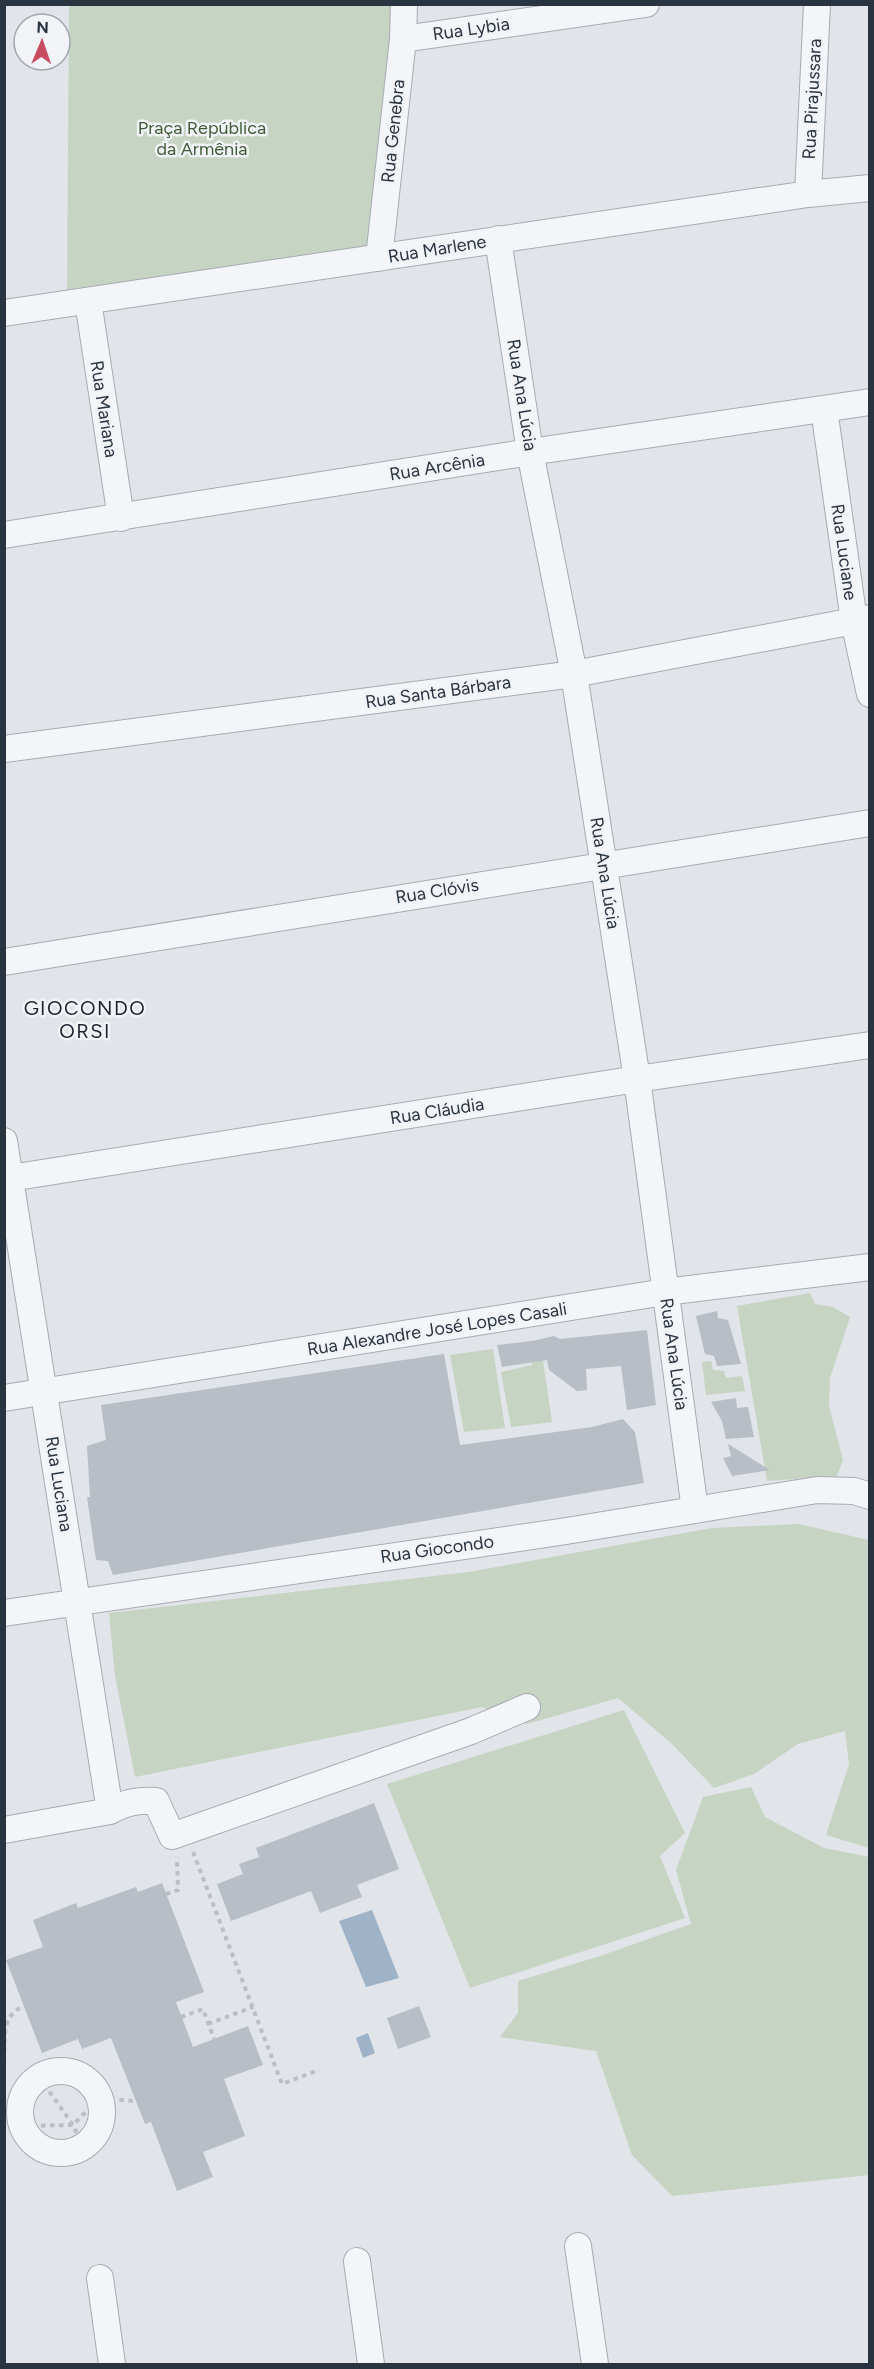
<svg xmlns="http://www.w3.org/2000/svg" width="874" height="2369" viewBox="0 0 874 2369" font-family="Figtree,sans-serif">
<rect width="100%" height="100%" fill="#e1e4e9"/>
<path fill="#c7d3c3" d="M69,5H397L396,35L367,249L67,296Z
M810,1293L815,1304L833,1307L850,1317L830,1378L829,1406L843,1460L837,1476L767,1481L737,1306Z
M540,1340L552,1422L511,1427L501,1372L532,1365L528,1342Z
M493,1349L505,1428L464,1432L450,1355Z
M711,1361L713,1370L724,1371L726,1378L742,1376L745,1391L706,1395L702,1362Z
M799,1524L869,1540V1848L826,1835L849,1764L845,1731L798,1744L754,1774L714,1788L671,1743L618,1698L527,1724L482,1707L135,1777L115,1676L109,1613L469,1572L712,1528Z
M624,1710L685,1833L660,1856L685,1918L470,1988L387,1784Z
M751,1787L765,1817L824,1848L869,1857V2175L672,2196L632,2155L596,2051L500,2037L518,2013V1981L600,1956L691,1924L676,1870L703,1797Z"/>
<path fill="#9eb3c7" d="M372,1910L399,1978L366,1987L339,1921Z
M368,2033L375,2053L363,2058L356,2038Z"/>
<path fill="#b8bec6" d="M717,1311L718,1318L728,1320L741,1364L717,1366L714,1356L705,1354L696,1316Z
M647,1330L656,1405L627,1410L621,1366L586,1369L587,1390L577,1391L549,1370L547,1360L502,1367L497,1345L532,1341L554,1336L560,1339Z
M444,1354L460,1445L592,1427L623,1419L635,1432L644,1483L113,1575L108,1561L96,1560L87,1497H90L87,1446L106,1440L101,1405Z
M736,1398L737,1408L748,1407L754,1437L726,1439L722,1421L711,1402Z
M728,1444L770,1470L732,1476L723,1458L731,1456Z
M374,1803L399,1869L357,1885L362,1897L320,1913L311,1891L231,1921L217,1884L243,1874L239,1864L259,1857L256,1848Z
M162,1883L204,1992L176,2002L193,2047L248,2026L263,2065L224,2079L245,2136L203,2152L213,2177L177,2191L151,2122L145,2124L111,2038L82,2049L78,2039L42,2053L6,1960L43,1947L33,1920L76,1903L78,1908L136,1887L138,1892Z
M419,2006L431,2037L398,2049L387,2018Z"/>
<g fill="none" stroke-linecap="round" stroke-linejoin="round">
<defs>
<path id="minor" d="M403,39L646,4
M808,194L817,4
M498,239L530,452L574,674L637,1079L695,1510
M379,258L403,39L404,4
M88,301L121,518
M4,313L808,194L870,188
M824,409L854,621L870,694
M4,535L530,452L870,402
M4,749L574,674L870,618
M4,962L870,823
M4,1141L110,1811L4,1830
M4,1179L637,1079L870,1045
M4,1398L665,1292L870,1267
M4,1613L560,1532L817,1490L854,1491L870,1496
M110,1811C126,1802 138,1800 156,1801L172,1836L471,1731L527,1707
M20 2112a41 41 0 1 1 82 0a41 41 0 1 1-82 0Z
M578,2246L595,2364
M357,2261L371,2364
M100,2278L112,2364"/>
</defs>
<use href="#minor" stroke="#a6abb3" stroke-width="28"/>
<path stroke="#bbbfc4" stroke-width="4" stroke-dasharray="4.5 4.5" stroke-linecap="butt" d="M193,1852L282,2084L319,2070
M166,1894L178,1890L177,1857
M181,2017L203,2009L214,2039
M208,2024L253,2007
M4,2061C6,2038 0,2016 24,2006
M39,2077L73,2125L83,2147
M23,2126L73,2125L99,2098L136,2101"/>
<use href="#minor" stroke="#f4f5f8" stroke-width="26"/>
</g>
<g text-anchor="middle" stroke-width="5" stroke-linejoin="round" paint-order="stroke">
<g font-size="18" fill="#2a3340" stroke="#f1f3f7">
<text transform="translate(471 29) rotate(-8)" y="6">Rua Lybia</text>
<text transform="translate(812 99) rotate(-87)" y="6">Rua Pirajussara</text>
<text transform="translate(393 131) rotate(-84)" y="6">Rua Genebra</text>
<text transform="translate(437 249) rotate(-9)" y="6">Rua Marlene</text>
<text transform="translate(522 395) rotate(81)" y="6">Rua Ana Lúcia</text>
<text transform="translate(104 409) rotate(81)" y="6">Rua Mariana</text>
<text transform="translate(437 467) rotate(-9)" y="6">Rua Arcênia</text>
<text transform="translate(844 552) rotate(82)" y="6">Rua Luciane</text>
<text transform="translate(438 692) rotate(-8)" y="6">Rua Santa Bárbara</text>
<text transform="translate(605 873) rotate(81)" y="6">Rua Ana Lúcia</text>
<text transform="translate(437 891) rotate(-9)" y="6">Rua Clóvis</text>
<text transform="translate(437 1111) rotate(-9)" y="6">Rua Cláudia</text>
<text transform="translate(437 1329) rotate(-9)" y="6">Rua Alexandre José Lopes Casali</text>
<text transform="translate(674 1354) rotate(82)" y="6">Rua Ana Lúcia</text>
<text transform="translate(59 1484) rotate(81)" y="6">Rua Luciana</text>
<text transform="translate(437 1549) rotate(-8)" y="6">Rua Giocondo</text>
</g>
<g font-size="18" fill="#3f5b38" stroke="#f1f3f7">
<text x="202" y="134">Praça República<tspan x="202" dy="21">da Armênia</tspan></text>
</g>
<g font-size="20" letter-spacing="1.5" fill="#1c2431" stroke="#f1f3f7">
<text x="85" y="1015">GIOCONDO<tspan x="85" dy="23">ORSI</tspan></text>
</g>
</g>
<rect width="874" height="2369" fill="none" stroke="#2a3340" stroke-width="12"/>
<g transform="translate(42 42) rotate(2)"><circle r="28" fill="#f1f3f7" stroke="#a1a6ae" stroke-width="1.5"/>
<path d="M0-4.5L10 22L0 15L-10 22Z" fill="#c84c61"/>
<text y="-9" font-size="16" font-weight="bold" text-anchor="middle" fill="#2a3340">N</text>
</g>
</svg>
